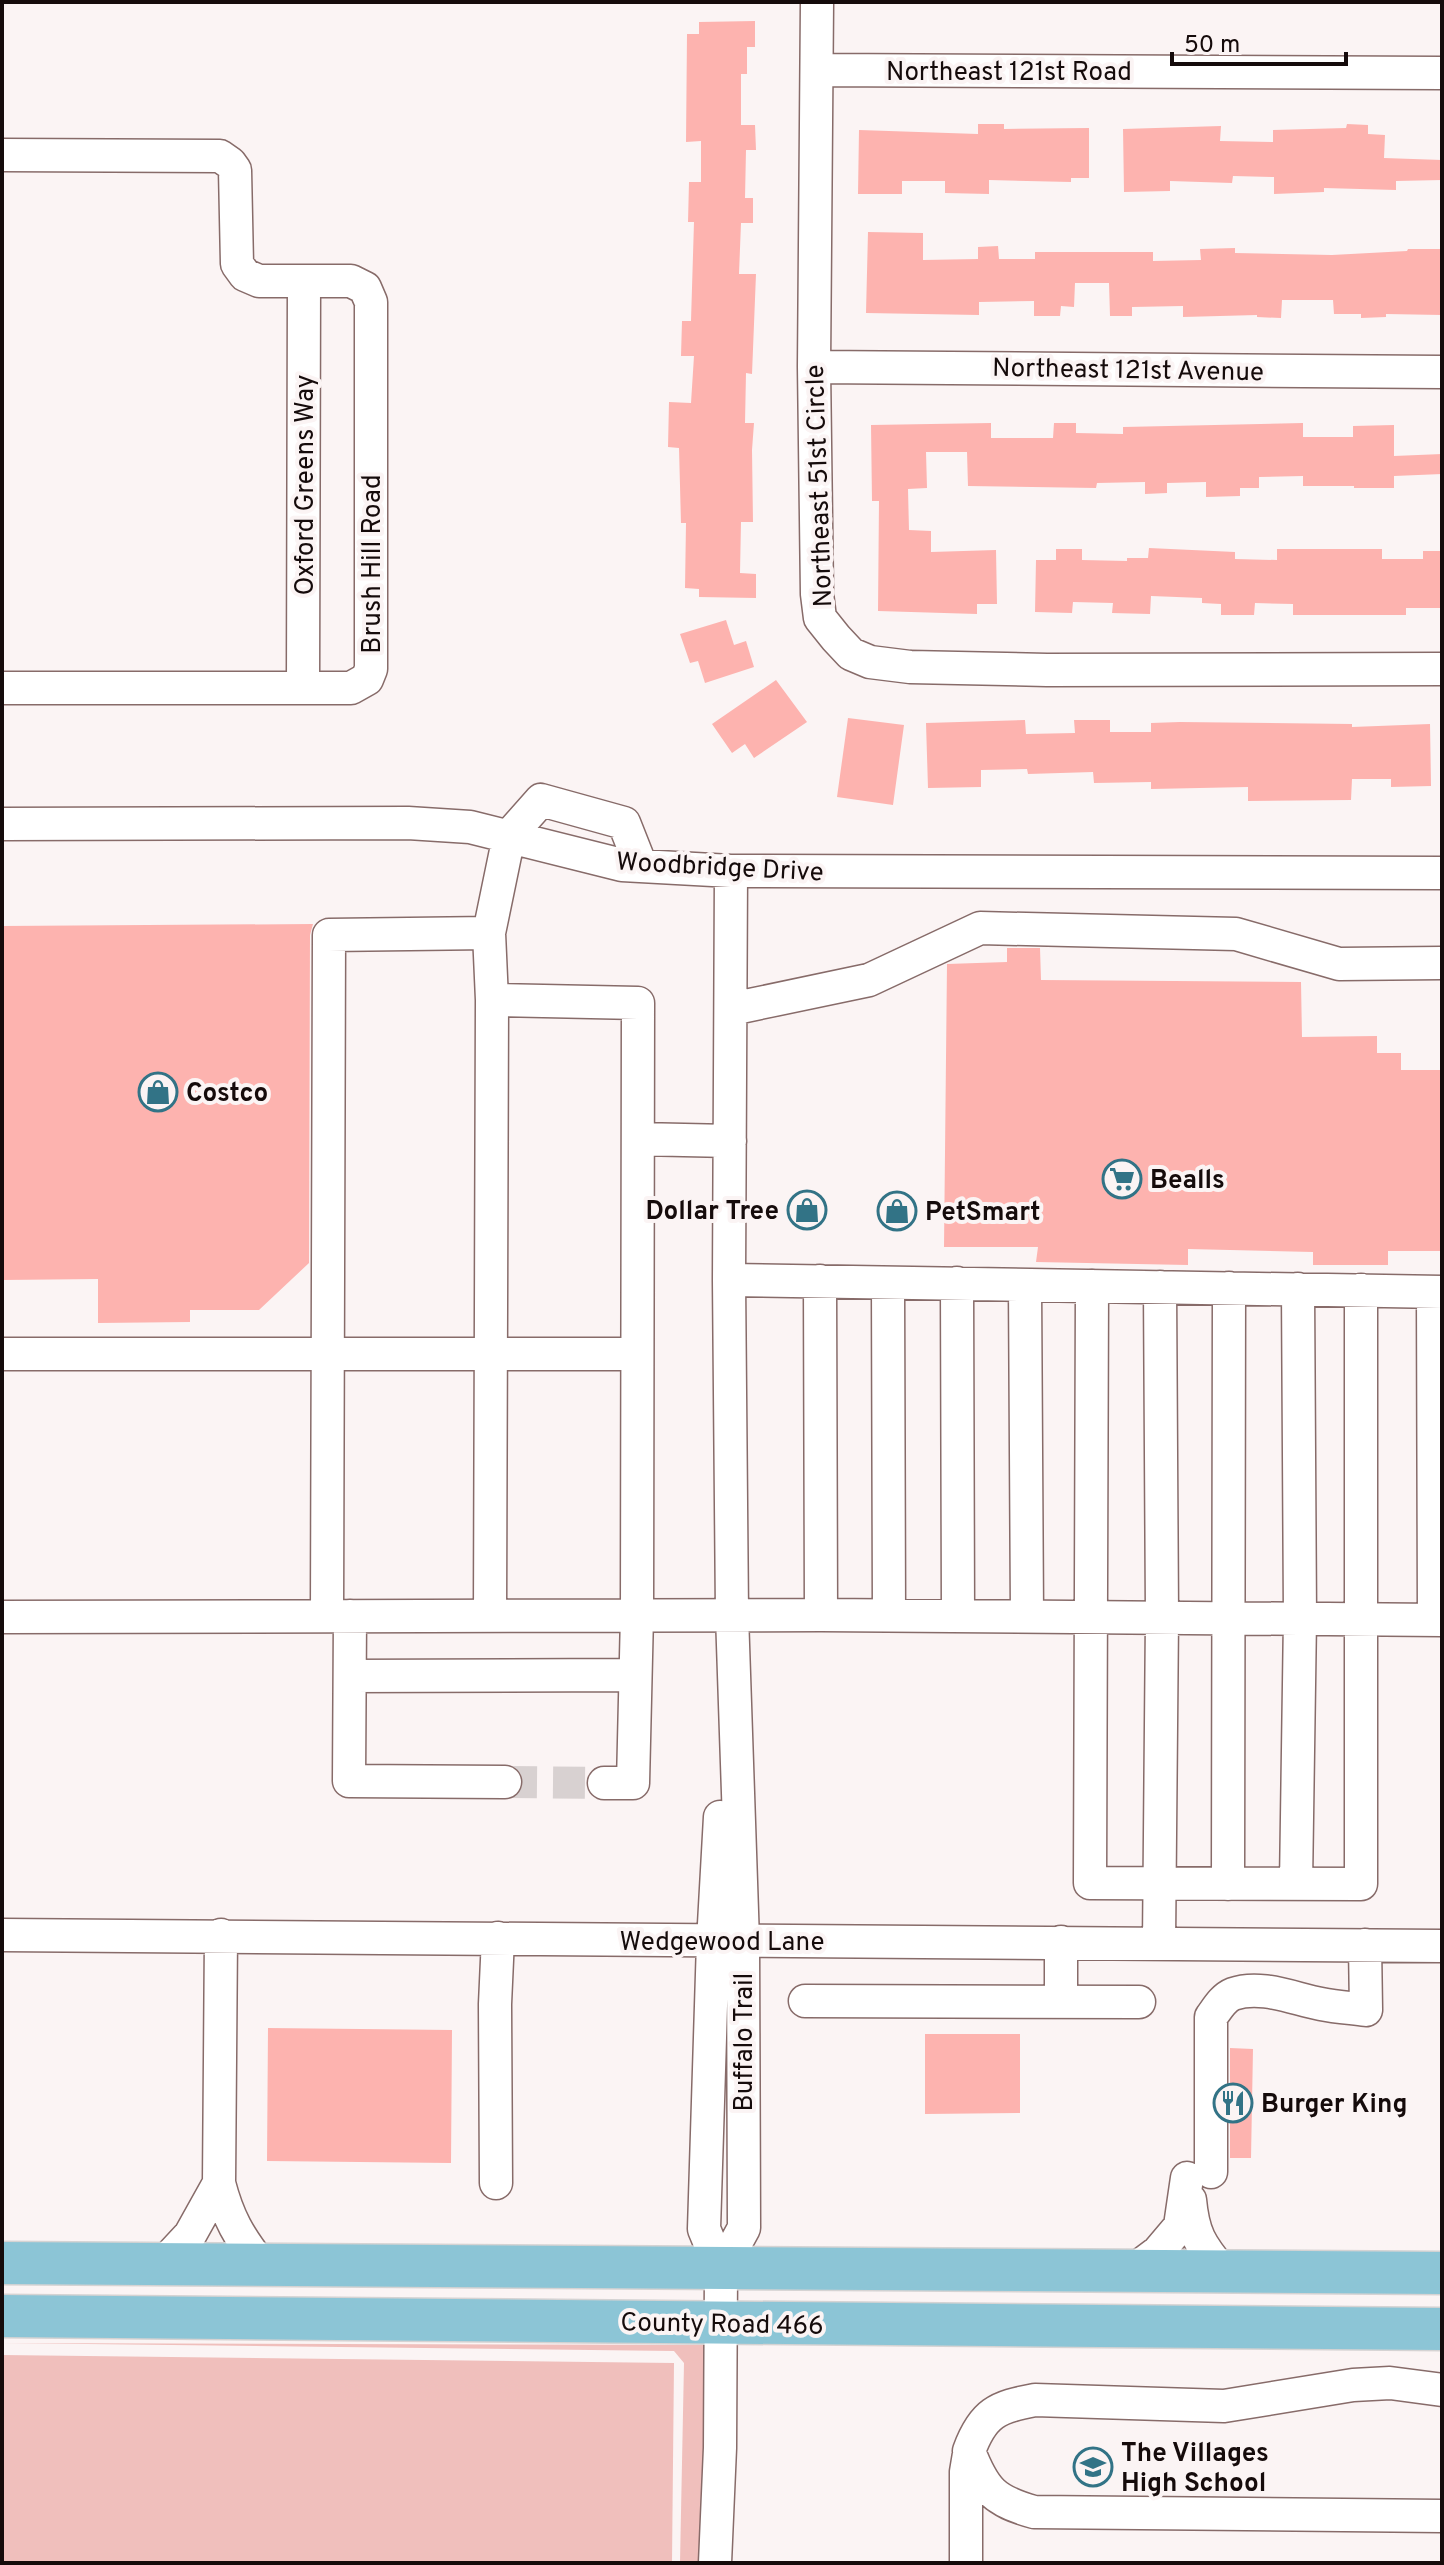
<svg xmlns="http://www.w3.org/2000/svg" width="1444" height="2565" viewBox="0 0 1444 2565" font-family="Overpass,sans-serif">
<rect width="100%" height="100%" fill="#fbf4f4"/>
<path fill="#f0bfbc" d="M2,2343L719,2345L715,2563H680L684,2363L674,2351Z
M2,2355L674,2363L672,2563H2Z"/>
<path fill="#fdb3af" d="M755,21V47H747V74H741V125H755L756,150H746L745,198H753V223H741L739,274H756L752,374L746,373L745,423H754L752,450L753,522H741L740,573L756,574V598L699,597V589L685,588L686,523H681L679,448L668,447L669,402L691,403L694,356H681L682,321H691L694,222H688L689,182H701V141L686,142L687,34H699V22Z
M978,124H1004V129L1089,128V178H1071V182L989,180V194L945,193V181H902V194H858L859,130L978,134Z
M1347,124L1368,125V134L1385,135L1384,158L1442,160V180L1396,181V190L1324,188V192L1274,194V177L1233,176L1232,183L1170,181V191L1124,192L1123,129L1221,126L1220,141L1273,142V130L1346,128Z
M868,232L923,233V260L978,259V247L998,246L999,259H1035V252H1153V261L1201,260L1200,249L1235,248V253L1332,255L1407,251L1408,249H1442V315L1386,314V317L1361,318V314H1334L1333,300H1282L1281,318L1257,317V315L1183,317V306L1132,307V316H1110L1109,283H1075L1074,307L1061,306L1060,316H1034V301L979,302V315L866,313Z
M991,423V438H1053L1054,423H1076V433L1123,434V427L1303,423V437H1353V426L1394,425V456L1442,454V474L1394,476V488H1354V486H1303V476L1259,477V488H1240V496L1206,497V482L1167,483V493L1145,494V482L1097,483L1096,488L968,486L967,452H926L927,488L908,489L909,530L931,531V552L996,550L997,604H977V614L878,611L879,501H872L871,425Z
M1149,548L1235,552V559L1277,560V549H1382V559H1423V551H1442V608H1406V615H1293V604L1255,603L1254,615H1221V604L1202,603V598L1151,596L1150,614L1112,613L1113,603L1073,602L1072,613L1035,612L1036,560H1056V549H1082V560L1127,561V558H1148Z
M726,620L734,645L746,641L754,667L705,683L698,661L690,663L680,634Z
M776,680L807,722L754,758L745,744L732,753L712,724Z
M848,718L904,725L893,805L837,797Z
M1025,720L1026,734L1075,733L1074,720H1110V732H1151V723L1180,722L1352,724V727L1430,724L1431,786L1391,787V779H1352L1351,800L1248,801V787L1151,789V782L1094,783L1093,772L1028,774L1027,769L981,770V787L928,788L926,723Z
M313,924L310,935L309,1263L259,1310H190V1322L98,1323V1279L2,1280V926Z
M1007,948H1040L1041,980L1301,982L1302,1037L1377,1036V1053H1401V1070H1442V1251H1388V1265H1313V1252L1188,1249V1265L1036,1262L1038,1247H944L947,964L1007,962Z
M268,2028L452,2030L451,2163L267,2161Z
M925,2034H1020V2113L925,2114Z
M1230,2048L1253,2049L1251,2158H1230Z"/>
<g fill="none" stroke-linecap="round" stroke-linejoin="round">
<path stroke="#d8d1d1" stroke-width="32" stroke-dasharray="32 16" stroke-linecap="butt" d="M505,1782L604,1783"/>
<defs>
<path id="minor" d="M817,2L814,367L817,594L820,618L836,638L851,654L870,662L910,667L1047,670L1442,669
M817,70L1442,73
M2,155L220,156L230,163L235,170L237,264L245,275L259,281H351L365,288L371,302V669L367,679L351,688H2
M814,367L1442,372
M303,688L304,281
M2,824L408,823L470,827L622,865L731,871L1442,873
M492,1000L638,1003L637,1615L633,1783H604
M731,1009L869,980L980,928L1236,934L1339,964L1442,963
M638,1139L730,1141
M729,1280L1442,1292
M820,1281L821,1615
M888,1283L889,1615
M957,1283L958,1616
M1025,1285L1027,1616
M1092,1286L1090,1883L1361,1884V1290
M1433,1292L1434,1620
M2,1354H637
M490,1615L492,1000L489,933L509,836L541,800L624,823L641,866
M327,1616L329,935L489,933
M350,1616L349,1781L505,1782
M2,1617L821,1615L1442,1620
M350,1676L635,1675
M1228,1884L1229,1288
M1296,1884L1300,1618L1298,1289
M2,1935L1442,1946
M221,1935L219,2183C228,2218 239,2237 261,2265
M1061,1942V2001
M1159,1943L1162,1617L1160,1287
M805,2001L1139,2002
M1211,2172V2017C1217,2009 1223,1998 1233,1994C1261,1984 1294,1999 1321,2004C1336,2007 1351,2008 1366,2010L1365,1945
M496,2183L495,2004L498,1938
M1190,2200C1193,2233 1200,2245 1222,2271
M163,2264L190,2235L219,2183
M721,2270L744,2228L743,1941L732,1615L729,1280L731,871
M1134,2270L1158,2252L1180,2226L1187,2178
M1442,2390L1390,2383L1353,2385L1224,2406L1035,2400C997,2407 983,2413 969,2451C984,2490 994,2501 1034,2512L1442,2516
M715,2563L720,2448L721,2270L704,2229L713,1942L720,1817
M966,2563V2472L969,2454"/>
<path id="major" d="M2,2263L1442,2273
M2,2316L1442,2329"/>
</defs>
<use href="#minor" stroke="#876b69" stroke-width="35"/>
<use href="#major" stroke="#d5d3d3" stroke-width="45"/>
<use href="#minor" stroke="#fff" stroke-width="32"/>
<use href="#major" stroke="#8cc5d6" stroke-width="42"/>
</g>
<defs>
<symbol id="shop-ring" viewBox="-11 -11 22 22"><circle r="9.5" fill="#fbf4f4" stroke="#327386" stroke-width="1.5"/><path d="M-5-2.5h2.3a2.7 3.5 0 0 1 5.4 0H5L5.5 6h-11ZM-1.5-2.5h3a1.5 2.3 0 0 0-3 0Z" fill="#327386"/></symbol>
<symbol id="supermarket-ring" viewBox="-11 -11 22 22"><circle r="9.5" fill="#fbf4f4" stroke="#327386" stroke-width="1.5"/><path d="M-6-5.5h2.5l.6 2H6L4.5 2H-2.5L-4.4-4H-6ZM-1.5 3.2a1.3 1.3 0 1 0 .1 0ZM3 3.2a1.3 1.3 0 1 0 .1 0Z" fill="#327386"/></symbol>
<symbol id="restaurant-ring" viewBox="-11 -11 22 22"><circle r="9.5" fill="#fbf4f4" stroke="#327386" stroke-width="1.5"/><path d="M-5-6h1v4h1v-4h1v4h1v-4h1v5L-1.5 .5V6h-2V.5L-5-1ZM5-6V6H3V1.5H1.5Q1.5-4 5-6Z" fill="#327386"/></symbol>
<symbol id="school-ring" viewBox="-11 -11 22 22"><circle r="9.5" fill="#fbf4f4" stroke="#327386" stroke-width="1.5"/><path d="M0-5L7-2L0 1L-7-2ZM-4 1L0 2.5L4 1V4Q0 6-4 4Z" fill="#327386"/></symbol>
</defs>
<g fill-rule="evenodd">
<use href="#shop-ring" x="136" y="1070" width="44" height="44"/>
<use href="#supermarket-ring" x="1100" y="1157" width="44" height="44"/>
<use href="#shop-ring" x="785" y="1188" width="44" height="44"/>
<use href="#shop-ring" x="875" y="1189" width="44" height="44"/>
<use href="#restaurant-ring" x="1211" y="2081" width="44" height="44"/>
<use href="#school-ring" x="1071" y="2445" width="44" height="44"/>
</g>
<g text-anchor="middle" stroke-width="8" stroke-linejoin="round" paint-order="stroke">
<g font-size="26" fill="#150b0b" stroke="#fbf4f4">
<text x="1009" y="80">Northeast 121st Road</text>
<text transform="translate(1128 369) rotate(1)" y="9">Northeast 121st Avenue</text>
<text transform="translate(304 485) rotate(-90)" y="9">Oxford Greens Way</text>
<text transform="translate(818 486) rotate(-92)" y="9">Northeast 51st Circle</text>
<text transform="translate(371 564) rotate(-90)" y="9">Brush Hill Road</text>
<text transform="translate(720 866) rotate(3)" y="9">Woodbridge Drive</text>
<text x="722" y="1950">Wedgewood Lane</text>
<text transform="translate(743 2042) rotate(-90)" y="9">Buffalo Trail</text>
<text transform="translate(722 2323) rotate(1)" y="9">County Road 466</text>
</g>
<g font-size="26" font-weight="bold" fill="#150b0b" stroke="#fbf4f4" text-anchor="start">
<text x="186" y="1101">Costco</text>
<text x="1150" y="1188">Bealls</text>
<text x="779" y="1219" text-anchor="end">Dollar Tree</text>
<text x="925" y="1220">PetSmart</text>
<text x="1261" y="2112">Burger King</text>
<text x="1121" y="2461">The Villages<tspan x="1121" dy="30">High School</tspan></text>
</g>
</g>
<rect width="1444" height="2565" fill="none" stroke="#150b0b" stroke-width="8"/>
<path d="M1172 52v12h174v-12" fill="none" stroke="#150b0b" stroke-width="4"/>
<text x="1184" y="52" font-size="24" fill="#150b0b" stroke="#fbf4f4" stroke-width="6" paint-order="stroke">50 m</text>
</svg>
